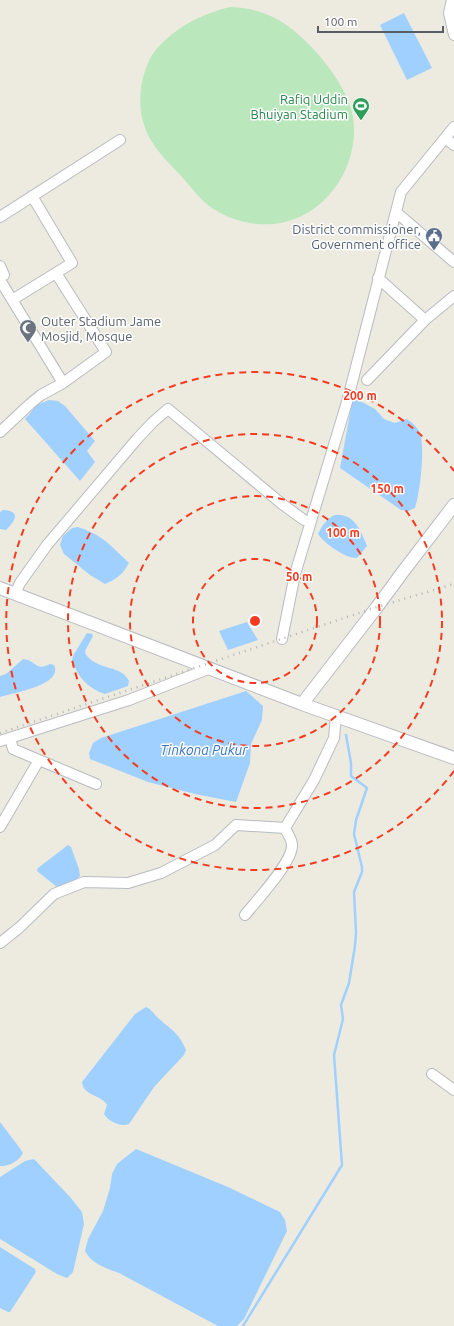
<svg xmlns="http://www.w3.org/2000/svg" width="454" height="1326" viewBox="0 0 454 1326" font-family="Ubuntu,sans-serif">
<rect width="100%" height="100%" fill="#edebe0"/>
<path fill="#bbe7bd" d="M230,7C245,7 261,11 275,18C305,33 348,83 353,117C360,163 330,211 285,222C260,228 233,222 212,208C200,200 191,187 182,177C170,164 156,151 148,135C138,114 138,90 146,68C148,64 149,59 152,55C170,30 200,14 230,7Z"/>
<path fill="#9fd0ff" d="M404,13L432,68L407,80L380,25Z
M353,397L375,409L384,419L395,423L406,419C411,421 416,426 419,431C426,443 420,494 415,508L408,511L401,510L340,468Z
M49,400L58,401L65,406L95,441L87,451L95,462L80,481L25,419L37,405Z
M3,510C22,511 15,521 6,530L0,529V512Z
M335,515C354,513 361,531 367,546L357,558C346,559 324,543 318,534C322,526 327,518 335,515Z
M77,527C102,534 111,546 129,563C123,574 117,579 105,584L90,575L64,554L60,545L63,536L72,528Z
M247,622L258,640L228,650L219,631Z
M87,633L92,634L93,636L85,651L86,655C89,658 92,661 96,663C107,669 123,668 129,681L128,686L105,694C88,689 77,676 72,660L74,654Z
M23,659C36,660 36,672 50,664L54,665C64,685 12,693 0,697V676L6,674Z
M246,691L263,706L262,720L251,744L250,763L236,802L195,794L148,782L90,759L89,753L93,743L101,738Z
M68,845L71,847L79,869L80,876L76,880L57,887L37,871L38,868Z
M146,1007C151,1009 153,1013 157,1017C171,1030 178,1031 186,1050L184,1055L154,1087L129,1124C120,1127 109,1122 104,1114L107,1105C102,1095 83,1096 82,1082L135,1014Z
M0,1122L19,1147L23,1153C19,1161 8,1167 0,1166Z
M136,1149L228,1187L280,1212L285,1220L287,1231L244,1319L237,1326H218L119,1273C105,1268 92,1264 85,1251L88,1239L103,1211L110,1188L112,1174L117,1164Z
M34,1159L71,1198L82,1212L84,1224L73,1272L67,1278L57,1274L0,1239V1177L25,1161Z
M0,1247L35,1269L36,1272L10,1312H8L0,1308Z"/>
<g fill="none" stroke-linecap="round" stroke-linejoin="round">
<path stroke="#9fd0ff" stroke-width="2.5" d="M243,1326L342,1165L334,1055L343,1019L341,1005L349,983L355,946L356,932L354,892L362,872V867L354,834L356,820L367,788L351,776V763L346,735"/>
<defs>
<path id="minor" d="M452,0L449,13L454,35
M445,138L454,145
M396,212L454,262
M0,217L120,140
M0,266L4,275L0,277
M378,278L425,320L454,296
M0,280L63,383
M12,300L72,263L32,196
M367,380L425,320
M0,432L30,404L41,395L63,383L106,352L56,273
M15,594L20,583L47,545L137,439L153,422L168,409L282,504L304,520
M282,639L295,574L347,402L401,192L454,127
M10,738L13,749L39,760
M0,741L129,700L208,669
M0,827L39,760L96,784
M245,915C256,901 293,862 292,845C292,839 287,833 285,828
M0,943L19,928L54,894L84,882L128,883L161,873L215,845L236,825L285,828L314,780L334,738L336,715
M432,1074L454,1090"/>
<path id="tertiary" d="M0,588L302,704L454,758
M302,704L377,607L402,573L454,505"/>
</defs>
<use href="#minor" stroke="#b8bbc1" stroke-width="12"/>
<use href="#tertiary" stroke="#b8bbc1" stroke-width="14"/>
<use href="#minor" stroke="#fff" stroke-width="10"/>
<use href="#tertiary" stroke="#fff" stroke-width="12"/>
<path stroke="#b4b5b6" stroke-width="2.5" stroke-dasharray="1 5" stroke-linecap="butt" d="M0,733L377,607L454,584"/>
</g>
<g fill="none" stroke="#f53a1f" stroke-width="2" stroke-dasharray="7 5">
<circle cx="255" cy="621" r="62"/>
<circle cx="255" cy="621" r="125"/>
<circle cx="255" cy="621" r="187"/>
<path d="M454 771A249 249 0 1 1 454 471"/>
</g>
<defs>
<symbol id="stadium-pin" viewBox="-11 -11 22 30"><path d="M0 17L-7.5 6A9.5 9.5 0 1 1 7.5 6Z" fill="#2e9e5b" stroke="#fff"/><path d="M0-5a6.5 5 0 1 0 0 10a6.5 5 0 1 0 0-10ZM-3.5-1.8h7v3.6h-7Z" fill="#fff"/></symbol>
<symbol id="civic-pin" viewBox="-11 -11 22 30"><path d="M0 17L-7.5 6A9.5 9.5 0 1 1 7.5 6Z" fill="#5c6f8a" stroke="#fff"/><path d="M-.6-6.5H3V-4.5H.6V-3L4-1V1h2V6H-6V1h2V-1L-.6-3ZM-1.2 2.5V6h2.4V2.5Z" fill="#fff"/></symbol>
<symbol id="mosque-pin" viewBox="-11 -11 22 30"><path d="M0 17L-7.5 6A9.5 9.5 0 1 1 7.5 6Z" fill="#6b7280" stroke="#fff"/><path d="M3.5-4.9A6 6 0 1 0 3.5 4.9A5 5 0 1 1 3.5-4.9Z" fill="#fff"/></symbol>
</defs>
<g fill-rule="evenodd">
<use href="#stadium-pin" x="351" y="96" width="20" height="27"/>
<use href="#civic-pin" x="424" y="226" width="20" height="27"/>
<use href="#mosque-pin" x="18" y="318" width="20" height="27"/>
</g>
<g text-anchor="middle" stroke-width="3" stroke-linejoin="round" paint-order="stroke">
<g font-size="13" fill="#27864d" stroke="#fff" text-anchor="end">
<text x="348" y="104">Rafiq Uddin<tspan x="348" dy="15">Bhuiyan Stadium</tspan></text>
</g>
<g font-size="13" fill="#4e5e75" stroke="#fff" text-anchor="end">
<text x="421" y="234">District commissioner,<tspan x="421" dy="15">Government office</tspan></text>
</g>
<g font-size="13" fill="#5b616d" stroke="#fff" text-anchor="start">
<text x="41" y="326">Outer Stadium Jame<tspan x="41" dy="15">Mosjid, Mosque</tspan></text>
</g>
<g font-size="14" font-style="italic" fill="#3874c1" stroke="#fff">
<text x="204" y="755">Tinkona Pukur</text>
</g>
</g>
<circle cx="255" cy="621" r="6" fill="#f53a1f" stroke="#fff" stroke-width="2"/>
<g font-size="12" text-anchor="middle" font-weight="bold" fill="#f53a1f" stroke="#fff" stroke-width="3" stroke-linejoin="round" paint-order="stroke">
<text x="360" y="400">200 m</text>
<text x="387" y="493">150 m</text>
<text x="343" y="537">100 m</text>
<text x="299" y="581">50 m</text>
</g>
<path d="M318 26v6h125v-6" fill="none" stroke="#595d63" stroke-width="2"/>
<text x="324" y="26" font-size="12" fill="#595d63" stroke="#ffffff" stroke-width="3" paint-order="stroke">100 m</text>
</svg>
